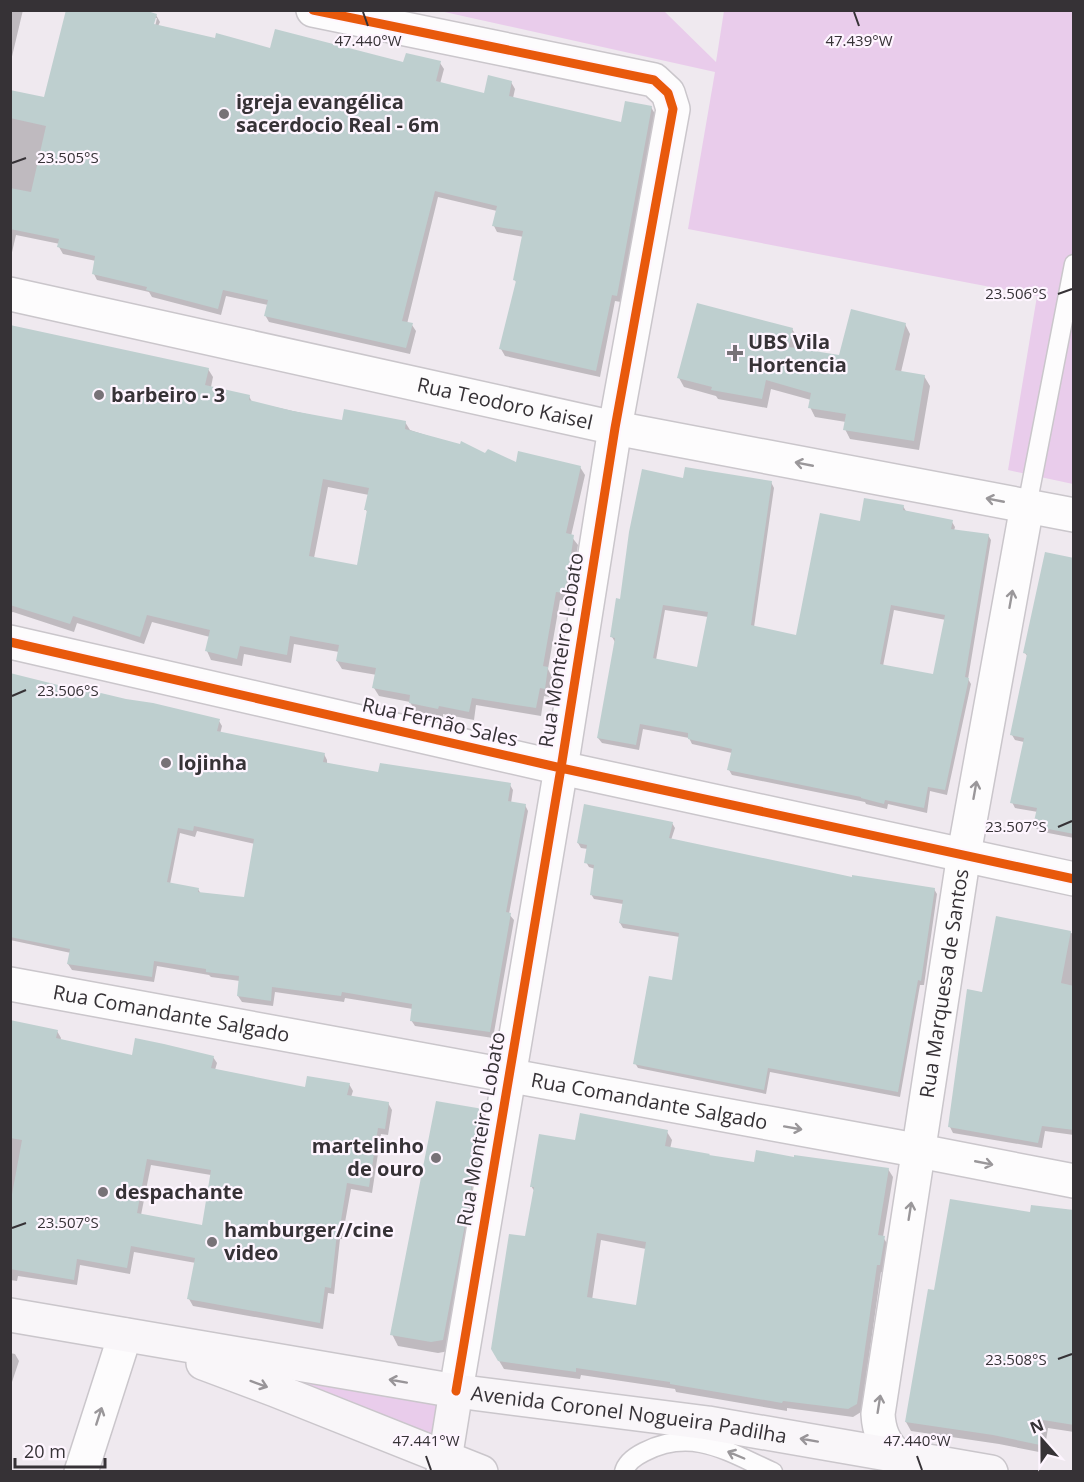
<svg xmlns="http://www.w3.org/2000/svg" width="1084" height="1482" viewBox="0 0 1084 1482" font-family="'Open Sans',sans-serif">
<rect width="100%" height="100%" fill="#efe9ef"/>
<path fill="#e9cceb" d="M440,11H664L716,62L724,11H1073V484L1008,470L1037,296L688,229L715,72Z
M305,1383L441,1394L433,1437Z"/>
<path fill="#0003" fill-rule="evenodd" d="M10,10H23L10,65Z
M156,15L160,22L158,26L216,40L272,50L404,63H440L444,69L440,84L485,95L511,82L515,89L513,98L622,123L651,107L655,114L621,302L615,301L600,377L505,356L501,349L517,284L515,280L524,237L497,232L494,226L497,211L438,197L407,324L412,325L416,331L410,354L269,322L265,315L268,305L226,296L221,315L152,297L149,292L97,280L94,274L96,261L63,254L59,247L60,244L16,235L10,261V91L45,99ZM154,18H157L154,31Z
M905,324L910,334L901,372L924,376L930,386L919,450L850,439L845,429L846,422L815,417L810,407L811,400L771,389L767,408L718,399L716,396L684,387L679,378L792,329L798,338L795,349L840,357Z
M208,369L213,377L211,387L249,396L252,402L343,422H405L410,430L517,465L580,467L585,475L571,536L578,545L569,601L560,600L548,669L552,677L549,697L544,696L541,716L476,705L474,720L443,714V717L415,711L410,702L379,696L374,688L377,675L342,669L337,661L339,652L294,644L291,663L244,654L242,666L211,660L207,651L210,637L152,622L144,644L77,623L74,632L13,612L10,613V497ZM328,487L369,495L366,510L368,513L358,567L314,558Z
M685,480L771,482L774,488L754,627L797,637L861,522L903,506L907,513L952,522L955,527L954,531L988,535L991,540L968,679L971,684L947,795L930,791L927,813L888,804L887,809L866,804L865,802L732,775L729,770L732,753L692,744L689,738L643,729L639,750L602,743L598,738L615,642L612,637L621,600ZM665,610L708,617L698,669L656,660ZM894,610L946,620L934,676L883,666Z
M1074,559V838L1038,831L1035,826L1038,812L1015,808L1012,802L1024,742L1015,740L1012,735L1028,657L1025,653Z
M219,721L222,726L220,734L324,754L327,760V764L380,774L510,785L513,790L511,803L525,805L528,811L509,914L514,920L493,1038L415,1026L411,1020L413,1009L345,998L344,1002L275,992L273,1006L242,1002L238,996L240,981L211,977L209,975L157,966L154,982L72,970L68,964L71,953L10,940V786ZM197,831L255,844L245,899L201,894L198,889L170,884L180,833L195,837Z
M672,823L675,828L671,840L853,879L934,889L937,894L924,985H920L900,1097L770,1072L766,1094L638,1068L635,1063L673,981L680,937L623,928L620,923L623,904L594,899L591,894L595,869L589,867L586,862L588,849L581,848L578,843Z
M1070,932L1074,935V1135L1045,1131L1042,1148L953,1133L950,1127L983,993Z
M11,1022L57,1031L61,1038L60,1041L133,1057H213L217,1063L215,1070L306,1089L349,1084L353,1091L351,1097L388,1103L392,1110L388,1135L381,1134L372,1193L351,1189L342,1239H340L334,1294L328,1293L323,1329L193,1306L189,1299L196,1263L134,1252L130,1274L80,1265L77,1285L18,1276L17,1281L10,1280ZM151,1165L211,1175L203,1227L141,1215Z
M482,1110L489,1122L449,1351L438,1353L398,1346L392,1334Z
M667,1132L672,1140L670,1149L755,1164L795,1159L888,1169L893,1177L883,1237L888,1245L884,1273L881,1272L861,1412L853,1417L787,1408V1411L676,1392L675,1389L581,1375L580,1379L504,1369L492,1349L526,1237L535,1192L531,1186L576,1142ZM601,1240L646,1249L637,1307L592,1300Z
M1074,1212V1432L1048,1428L1044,1453L999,1444L911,1431L906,1422L936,1292L1031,1214Z
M10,1353L15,1354L19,1361L10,1388Z"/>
<path fill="#becfcf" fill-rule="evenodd" d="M66,10H144L157,14L154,24L215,38L216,33L270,48L275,29L403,62L406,53L441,61L436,81L484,93L488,75L512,81L509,96L621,122L625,101L652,106L617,296L612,295L596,371L499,349L516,281L513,280L523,231L492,226L497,206L435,191L402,321L413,323L406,348L264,316L268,300L223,290L218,309L146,290L147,287L92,274L95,256L57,247L59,239L10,229V188L31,192L46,126L10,118V90L44,97Z
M697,303L793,328L789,347L839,355L851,309L906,323L895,370L925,375L914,441L843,430L846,414L808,408L811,393L766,380L762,399L711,390L712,387L677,378Z
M10,325L209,368L205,385L250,395L249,400L293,411L342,420L344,409L406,421L405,429L460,444L461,441L485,453L488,449L516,462L518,451L581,466L566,533L574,535L565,593L556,592L543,666L548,667L545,689L540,688L536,708L472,698L469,712L439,706L438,709L409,703L410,695L372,688L376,668L336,661L339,645L290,636L287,655L240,646L237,659L205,651L210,630L147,615L140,637L73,616L70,624L10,605ZM323,479L369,488L364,510H367L357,565L309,556Z
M685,467L772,481L751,625L796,635L820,513L860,521L864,498L904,505L903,510L953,520L951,529L989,534L965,677L969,678L945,790L928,787L924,808L885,800L884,804L861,798V797L727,770L732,749L688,739V733L640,724L636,745L597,738L615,638L610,637L616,598L620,599L629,532L642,469L683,478ZM663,605L708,612L697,667L653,658ZM891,605L945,615L933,674L880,664Z
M1045,552L1074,558V834L1033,826L1037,808L1010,803L1024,738L1010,735L1027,654L1023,653Z
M10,673L62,686L63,684L126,699L153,703L220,719L217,731L325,753L323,762L378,772L380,763L511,783L508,801L526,804L506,912L511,913L490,1032L410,1021L412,1004L342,992L341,996L272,987L271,1001L237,996L239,976L206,972V969L154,961L152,977L67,964L70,949L10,937ZM194,826L254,839L244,897L198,892L199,888L167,882L178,828L193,831Z
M584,804L673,822L669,838L852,877V875L935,888L921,981L918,980L898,1092L768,1068L764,1090L633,1064L649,976L672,980L679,933L619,923L623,900L590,895L594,865L584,863L587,845L577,843Z
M996,916L1071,931L1061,983L1074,986V1130L1042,1126L1038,1143L948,1127L967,989L982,992Z
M10,1020L58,1030L56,1038L132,1055L135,1038L164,1044L214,1056L211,1068L305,1087L307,1076L350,1083L347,1095L389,1102L385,1129L378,1128L369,1187L347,1183L339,1233H337L331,1288L325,1287L320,1323L187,1299L195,1258L131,1246L127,1268L77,1259L74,1280L10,1269V1205L22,1140L10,1138ZM147,1159L211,1170L202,1225L137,1213Z
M436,1101L483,1109L468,1209L443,1340L431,1342L390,1335Z
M580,1113L668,1130L665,1146L710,1154L709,1155L754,1162L756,1150L794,1157V1155L889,1168L878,1235L885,1236L880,1265H877L857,1404L848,1409L783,1401L782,1403L670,1384V1382L576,1368V1372L498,1361L491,1349L509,1234L525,1236L534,1187H530L539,1134L575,1140ZM597,1233L646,1242L636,1305L587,1297Z
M950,1199L1030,1212L1031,1205L1074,1210V1425L1043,1420L1040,1445L993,1435L905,1422L928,1289L934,1290Z"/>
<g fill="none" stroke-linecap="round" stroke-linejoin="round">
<defs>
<path id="lane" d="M1027,506L1074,264
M624,1472C626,1463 636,1456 644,1452C693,1427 728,1452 773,1472"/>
<g id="street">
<path d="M313,10L654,80L668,93L673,109L615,428L561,768L456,1391"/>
<path id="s1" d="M10,294L615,428L1074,515"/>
<path d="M10,642L561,768L1074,879"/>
<path id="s2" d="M10,984L899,1147L1074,1181"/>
<path id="s3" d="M897,1456C884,1443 879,1432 878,1414L964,854L1027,506"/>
<path d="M81,1472L125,1335"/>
</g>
<g id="secondary">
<path id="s4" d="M10,1315L456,1391L708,1423L991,1472"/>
<path d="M203,1363L275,1390L481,1472"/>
<path d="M443,1472L456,1391"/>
</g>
</defs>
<use href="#lane" stroke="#cac6cb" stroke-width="21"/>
<use href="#street" stroke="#cac6cb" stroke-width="36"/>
<use href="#secondary" stroke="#cac6cb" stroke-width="36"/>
<use href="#lane" stroke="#fdfcfd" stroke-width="18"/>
<use href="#street" stroke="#fdfcfd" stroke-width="33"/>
<use href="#secondary" stroke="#f9f6f9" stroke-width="33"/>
<defs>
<path id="cycleway" d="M313,10L654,80L668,93L673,109L615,428L561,768L456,1391
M10,642L561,768L1074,879"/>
</defs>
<use href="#cycleway" stroke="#fef5ff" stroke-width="13"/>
<use href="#cycleway" stroke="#e8590c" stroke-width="9"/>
</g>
<defs><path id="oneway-shaft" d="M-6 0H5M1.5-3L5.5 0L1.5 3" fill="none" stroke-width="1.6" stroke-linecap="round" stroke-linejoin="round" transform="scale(1.5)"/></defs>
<g stroke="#9a979a">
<use href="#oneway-shaft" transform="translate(804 464) rotate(-169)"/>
<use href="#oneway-shaft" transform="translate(995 500) rotate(-169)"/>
<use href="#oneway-shaft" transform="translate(1011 599) rotate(-80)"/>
<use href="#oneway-shaft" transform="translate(975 790) rotate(-80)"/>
<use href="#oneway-shaft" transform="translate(793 1128) rotate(10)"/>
<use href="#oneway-shaft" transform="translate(984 1163) rotate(11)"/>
<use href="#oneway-shaft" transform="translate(910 1211) rotate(-81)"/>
<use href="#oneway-shaft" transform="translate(879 1404) rotate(-81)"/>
<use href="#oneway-shaft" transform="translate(99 1416) rotate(-72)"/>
<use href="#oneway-shaft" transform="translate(736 1455) rotate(-157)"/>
</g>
<g stroke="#989498">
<use href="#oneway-shaft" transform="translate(398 1381) rotate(-170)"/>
<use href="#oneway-shaft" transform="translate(259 1384) rotate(20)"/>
<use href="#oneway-shaft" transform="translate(809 1440) rotate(-170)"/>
</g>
<path fill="none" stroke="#363236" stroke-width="2" d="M363,12L368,26M854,12L859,26M12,163L26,158M1058,294L1072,289M12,696L26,690M1058,827L1072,821M12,1228L26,1223M1058,1359L1072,1354M426,1456L431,1470M917,1456L922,1470"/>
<g fill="#777277" stroke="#fef5ff" stroke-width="2">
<circle cx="224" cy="114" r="6"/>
<path d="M732 344h6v6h6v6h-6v6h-6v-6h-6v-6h6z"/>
<circle cx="99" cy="395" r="6"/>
<circle cx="166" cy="763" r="6"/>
<circle cx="436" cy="1158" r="6"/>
<circle cx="103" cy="1192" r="6"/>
<circle cx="212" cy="1242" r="6"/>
</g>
<g text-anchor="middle" stroke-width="4.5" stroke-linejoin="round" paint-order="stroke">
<g font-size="20" font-weight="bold" fill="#363236" stroke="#fef5ff" text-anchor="start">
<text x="236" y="109">igreja evangélica<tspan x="236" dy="23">sacerdocio Real - 6m</tspan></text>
<text x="748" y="349">UBS Vila<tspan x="748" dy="23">Hortencia</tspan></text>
<text x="111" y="402">barbeiro - 3</text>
<text x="178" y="770">lojinha</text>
<text x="424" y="1153" text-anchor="end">martelinho<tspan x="424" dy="23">de ouro</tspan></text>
<text x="115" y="1199">despachante</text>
<text x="224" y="1237">hamburger//cine<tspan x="224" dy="23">video</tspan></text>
</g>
<g font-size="20" fill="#363236" stroke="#fef5ff">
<text dy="7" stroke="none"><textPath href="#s1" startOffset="507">Rua Teodoro Kaisel</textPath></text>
<text transform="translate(561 650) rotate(-81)" y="7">Rua Monteiro Lobato</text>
<text transform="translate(440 722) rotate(13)" y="7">Rua Fernão Sales</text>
<text dy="7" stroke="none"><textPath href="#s3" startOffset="483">Rua Marquesa de Santos</textPath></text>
<text dy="7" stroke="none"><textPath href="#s2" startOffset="164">Rua Comandante Salgado</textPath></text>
<text dy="7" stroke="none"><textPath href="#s2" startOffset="650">Rua Comandante Salgado</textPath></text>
<text transform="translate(481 1129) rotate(-80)" y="7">Rua Monteiro Lobato</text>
<text dy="7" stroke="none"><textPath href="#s4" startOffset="627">Avenida Coronel Nogueira Padilha</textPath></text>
</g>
</g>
<g font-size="15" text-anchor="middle" fill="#363236" stroke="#fef5ff" stroke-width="4.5" stroke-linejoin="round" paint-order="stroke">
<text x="368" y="46">47.440°W</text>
<text x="859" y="46">47.439°W</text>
<text x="68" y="163">23.505°S</text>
<text x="1016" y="299">23.506°S</text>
<text x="68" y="696">23.506°S</text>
<text x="1016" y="832">23.507°S</text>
<text x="68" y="1228">23.507°S</text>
<text x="1016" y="1365">23.508°S</text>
<text x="426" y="1446">47.441°W</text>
<text x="917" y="1446">47.440°W</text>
</g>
<rect width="1084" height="1482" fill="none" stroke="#363236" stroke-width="24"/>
<g transform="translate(1042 1440) rotate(339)" stroke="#fef5ff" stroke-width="4.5" paint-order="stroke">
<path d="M0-4.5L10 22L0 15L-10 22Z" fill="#363236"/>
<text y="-9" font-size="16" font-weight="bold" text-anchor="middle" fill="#363236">N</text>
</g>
<path d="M15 1458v9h90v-9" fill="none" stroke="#363236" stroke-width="3"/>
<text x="24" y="1458" font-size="18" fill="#363236" stroke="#fef5ff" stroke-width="4.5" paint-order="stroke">20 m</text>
</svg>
